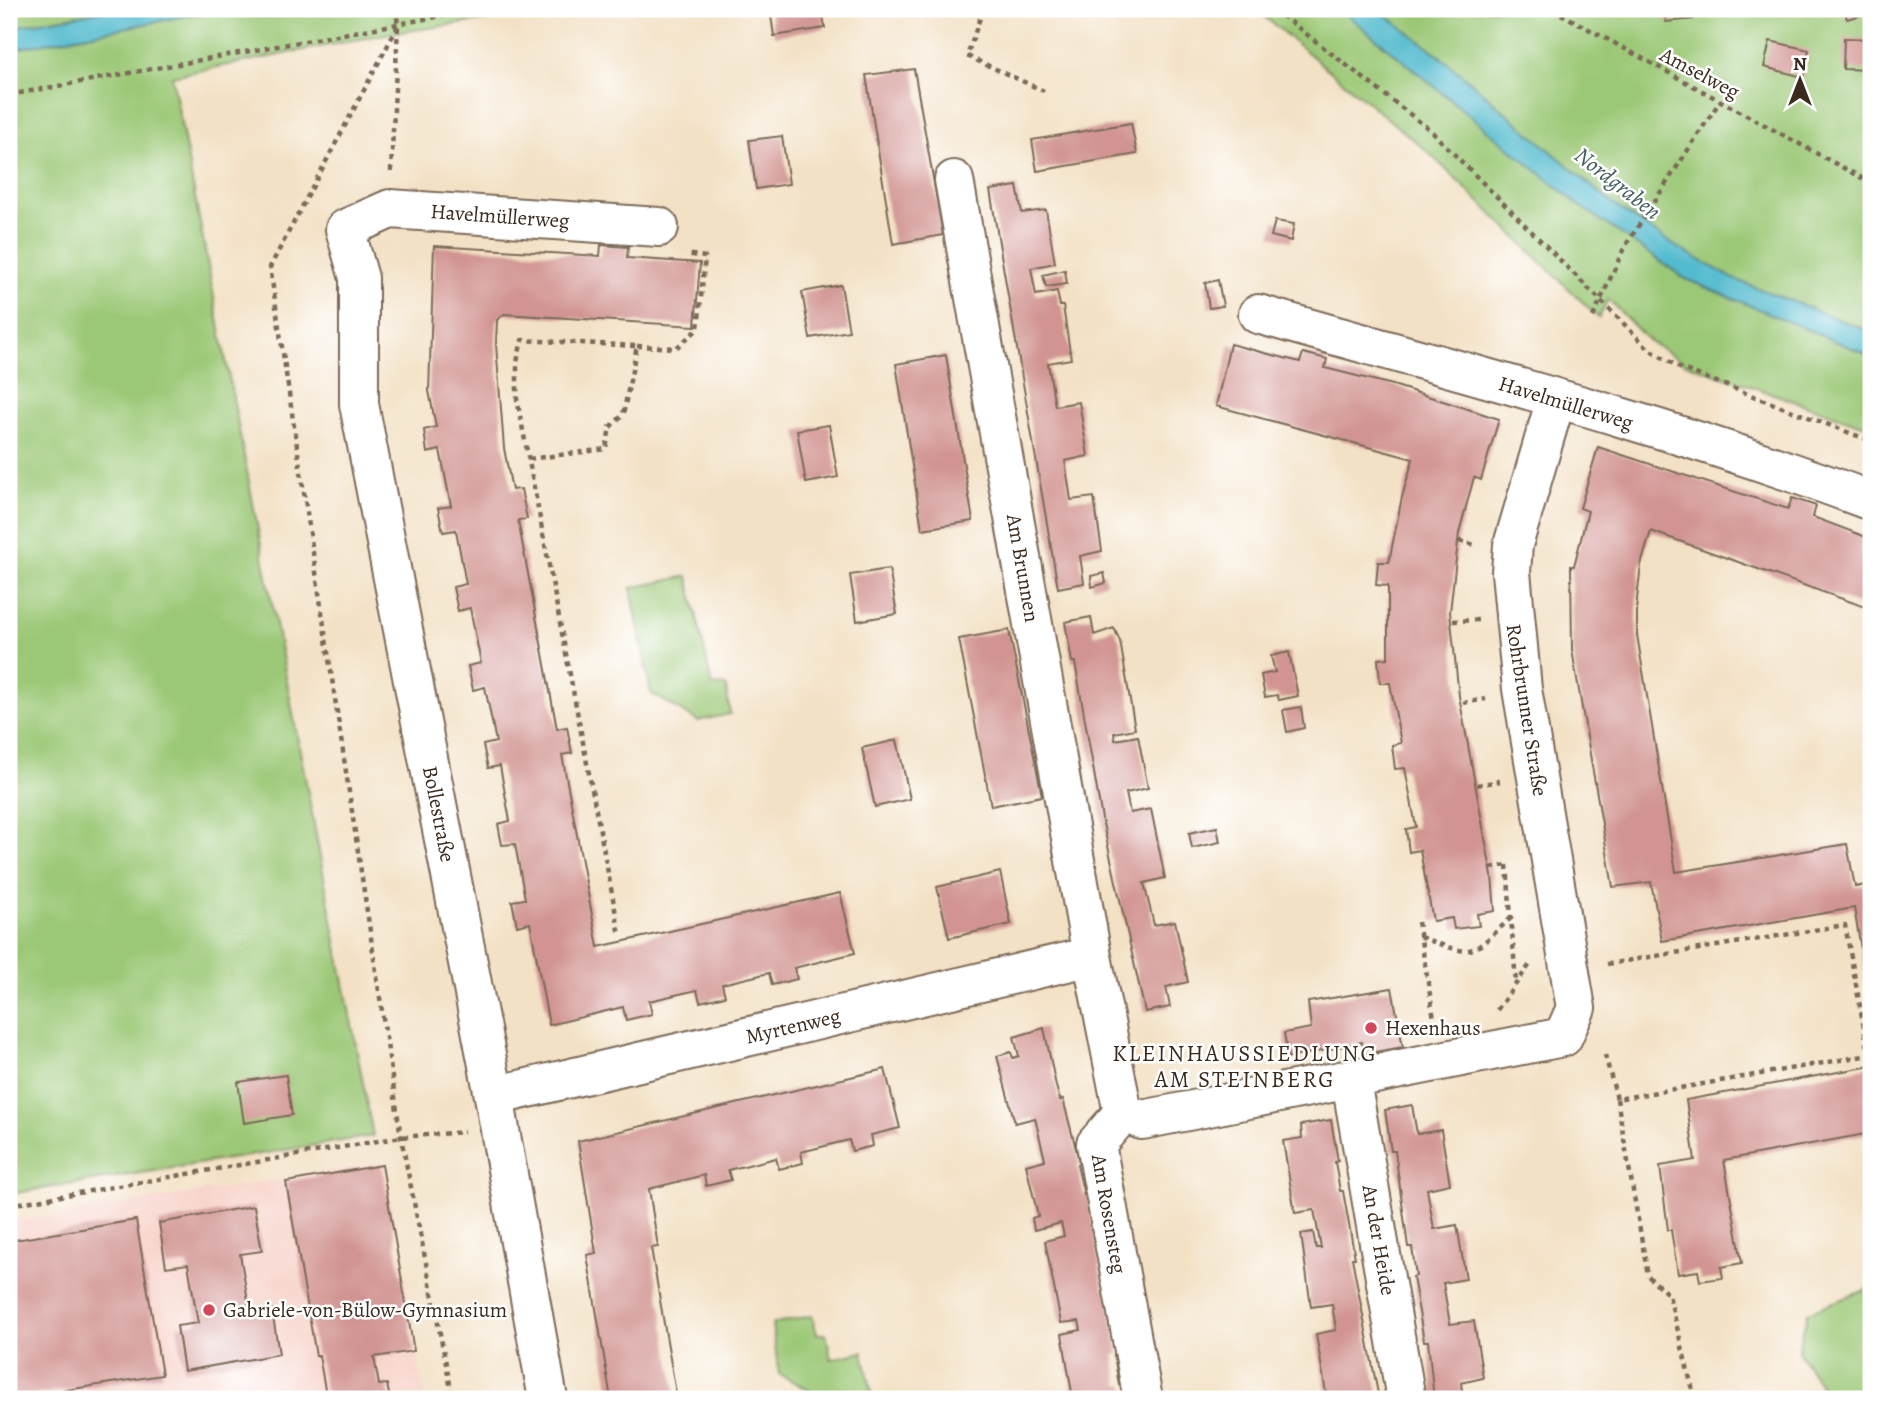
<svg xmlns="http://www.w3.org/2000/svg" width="1880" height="1408" viewBox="0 0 1880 1408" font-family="Alegreya,serif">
<rect width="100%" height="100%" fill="#fff"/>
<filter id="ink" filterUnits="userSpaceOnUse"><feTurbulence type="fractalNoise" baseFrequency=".0143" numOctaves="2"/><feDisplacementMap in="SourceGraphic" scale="14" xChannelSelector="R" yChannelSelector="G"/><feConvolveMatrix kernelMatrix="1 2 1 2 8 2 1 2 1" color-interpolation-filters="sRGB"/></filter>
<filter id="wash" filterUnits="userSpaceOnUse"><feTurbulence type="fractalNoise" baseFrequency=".00686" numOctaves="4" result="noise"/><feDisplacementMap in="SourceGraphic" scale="28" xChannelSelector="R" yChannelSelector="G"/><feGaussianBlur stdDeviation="1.57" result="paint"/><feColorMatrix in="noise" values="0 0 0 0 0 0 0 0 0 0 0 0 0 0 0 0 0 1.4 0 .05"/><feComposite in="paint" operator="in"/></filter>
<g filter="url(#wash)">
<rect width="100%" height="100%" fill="#f3e1c5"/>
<path fill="#f7d1c8" d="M384,1163L425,1399H9V1222Z"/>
<path fill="#9bc876" stroke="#6b794a" stroke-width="2" d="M9,9H112L9,28Z
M222,9H566L386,34L172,76L373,1136L9,1194V50Z
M1255,9H1340L1579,205L1686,279L1871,356V428L1685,363L1650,342L1608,299L1599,318L1427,151Z
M1378,9H1871V332L1734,279L1675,246L1614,205L1436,53Z
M688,576L712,685L726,686L730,714L698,721L651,693L631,588Z
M1871,1288V1399H1829L1798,1351L1808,1312Z
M812,1316L817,1334H826L831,1359L863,1352L873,1399H810L809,1390L779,1374L772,1324Z"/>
<path fill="#52bbcf" stroke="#467276" stroke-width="2" d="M114,9H222L9,50V28Z
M1340,9H1378L1436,53L1614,205L1675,246L1734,279L1871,332V356L1686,279L1579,205Z"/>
<g id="blocks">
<path fill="#d19492" d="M770,9H822L825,28L774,36Z
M1664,9H1692L1693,19L1666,22Z
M1844,9H1871V12L1847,19Z
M1844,38L1871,39V70L1843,69Z
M1770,41L1809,50L1803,77L1764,67Z
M914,69L943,235L893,244L866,75Z
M1131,123L1137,154L1037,171L1032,140Z
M782,136L789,184L756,189L749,140Z
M1017,186L1022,213L1046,210L1055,263L1031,268L1036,295L1057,291L1060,306H1063L1071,359L1048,363L1055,406L1079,402L1088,456L1065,461L1068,480L1071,500L1094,497L1102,551L1080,556L1084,583L1058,588L990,190Z
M1275,221L1294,224L1291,241L1271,236Z
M601,245L628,247L627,258L700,263L695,326L504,314L497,320L496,344L504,448L512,490L521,489L527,519L518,520L557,729L567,727L572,753L562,755L598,947L840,893L855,953L794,968L797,979L772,985L769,973L722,984L725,996L700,1002L697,990L649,1001L652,1014L626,1020L623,1007L549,1025L530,923L517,926L512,901L525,899L515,844L502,845L498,824L510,821L500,766L488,768L483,745L496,742L485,687L473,690L468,666L481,663L470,608L458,611L453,587L466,584L456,530L443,532L438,508L451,506L440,450L427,453L424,430L436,427L429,391L434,246L600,256Z
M1065,270L1067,284L1046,287L1043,275Z
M1218,280L1223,306L1209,308L1205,283Z
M841,285L849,331L810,338L802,292Z
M1230,344L1300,362L1303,353L1327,359L1325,368L1393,385L1499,419L1481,480L1474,477L1459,533L1450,612L1459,696L1492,876L1495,911L1477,914L1479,926L1454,929L1452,918L1433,921L1420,850L1409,852L1406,829L1416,827L1405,768L1395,769L1392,745L1401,743L1390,683H1380L1378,659L1388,658V586L1376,585L1378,562H1389L1402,497L1413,459L1216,406Z
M946,355L973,521L922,529L896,364Z
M829,425L838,477L806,483L797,430Z
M1598,447L1788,509L1792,498L1816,506L1813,517L1866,537L1871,524V609L1651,531L1641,565L1637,599V635L1676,872L1847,844L1855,887L1871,884V1007L1854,908L1662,941L1651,882L1613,887L1572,650L1571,566H1574L1588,511L1580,508Z
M889,569L897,614L857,621L850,575Z
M1104,573L1106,583L1092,587L1091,576Z
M1091,617L1094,635L1114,628L1120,641L1135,729L1114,733L1115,740L1138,736L1148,788L1126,793L1130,813L1151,809L1165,878L1144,883L1154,925L1175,921L1188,982L1166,987L1170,1007L1145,1012L1102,819L1075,662H1072L1065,622Z
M1009,630L1042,796L991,806L959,639Z
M1289,652L1298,696L1279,700L1277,695L1265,697L1261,675L1275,672L1271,656Z
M1301,707L1304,728L1287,732L1283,710Z
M897,740L910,799L875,807L862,748Z
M1217,827L1220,842L1192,848L1189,833Z
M1000,872L1011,924L949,938L937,887Z
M1392,988L1403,1047L1364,1054L1362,1042L1288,1058L1284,1033L1311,1028L1308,1002Z
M1044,1028L1056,1086L1060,1100L1063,1099L1080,1164L1077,1165L1084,1195L1088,1194L1103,1289L1107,1288L1119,1354L1114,1355L1119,1385L1124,1384L1127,1399H1073L1062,1334L1081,1330L1079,1321L1061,1323L1045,1241L1064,1236L1061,1223L1034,1230L1032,1218L1038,1216L1026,1165L1045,1160L1035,1118L1015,1123L997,1056L1011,1052L1013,1058L1019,1056L1014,1037Z
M1871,1066V1133L1724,1160L1742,1263L1721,1267L1723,1278L1700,1281L1698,1271L1678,1274L1671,1230H1668L1660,1166L1695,1160L1686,1100Z
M885,1069L900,1128L871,1135L873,1146L852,1151L849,1140L801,1152L803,1163L779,1169L776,1158L728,1170L731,1180L706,1186L704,1175L649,1189L658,1247L651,1248L677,1399H611L587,1255L596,1253L578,1141Z
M286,1075L292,1115L244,1123L238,1082Z
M1412,1105L1417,1134L1441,1130L1450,1184L1427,1189L1431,1212L1434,1229L1457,1225L1466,1279L1443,1283L1450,1324L1474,1321L1483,1378L1461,1383L1463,1399H1434L1428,1341H1424L1413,1277L1416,1276L1412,1247H1408L1395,1151H1391L1385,1110Z
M9,1118L18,1163L9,1164Z
M1331,1120L1338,1161L1335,1162L1340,1191H1343L1355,1258H1352L1379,1399H1327L1316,1334L1336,1330L1332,1304L1311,1307L1301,1234L1313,1232L1316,1248H1321L1314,1210L1295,1213L1283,1141L1302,1138L1301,1125Z
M382,1165L414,1351L374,1357L379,1385L387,1384L390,1399H308L326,1395L319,1355L316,1356L286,1182Z
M254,1206L262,1251L240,1254L250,1313L272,1310L279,1354L184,1371L177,1326L198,1323L188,1264L166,1267L159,1223Z
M136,1220L162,1375L9,1399V1241Z"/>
</g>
</g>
<g filter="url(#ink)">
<use href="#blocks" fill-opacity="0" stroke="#7b6a58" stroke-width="2"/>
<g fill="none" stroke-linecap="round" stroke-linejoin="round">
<defs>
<path id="minor" d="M954,180L1092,956L1123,1113
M1258,314C1463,372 1672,426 1871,501
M1351,1081L1406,1399
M494,1096L1092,956
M1123,1113L1142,1120L1563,1037L1576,1008L1522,689L1511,572L1513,545L1556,399
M1123,1113L1096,1144L1143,1399
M548,1399L494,1096L359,404V278L345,229L390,209L659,227"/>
</defs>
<use href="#minor" stroke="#7b6a58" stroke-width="42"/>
<path stroke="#7b6a58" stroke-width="4.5" stroke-dasharray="5 5" stroke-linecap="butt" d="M983,9L967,56L1044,91
M1274,9L1429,129L1649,349L1680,368L1871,441
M1552,9L1871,183
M398,26L270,267L401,1137L453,1399
M9,95L480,9
M391,172L398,26L396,9
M1593,317L1624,248L1720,101
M637,346L676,348L698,329L705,257L686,254
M529,459L606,449L610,427L623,415L637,346L522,340L517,362V399L620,935
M1459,541L1475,545
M1453,621L1480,620
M1463,703L1486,699
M1477,785L1500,781
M1507,865L1516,983
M1491,868L1507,865
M1418,922L1435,1025
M1420,937C1476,957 1467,958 1511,918
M1497,1010L1531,963
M1605,1055L1617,1099L1869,1055L1845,925L1607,964
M1617,1099L1648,1276L1669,1295L1695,1399
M9,1205L401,1137L464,1132"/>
<use href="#minor" stroke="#fff" stroke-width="38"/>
</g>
</g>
<g fill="#d1495b" stroke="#fff" stroke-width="2.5">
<circle cx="1371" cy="1028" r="7"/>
<circle cx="209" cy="1310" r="7"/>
</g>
<g text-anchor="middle" stroke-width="5" stroke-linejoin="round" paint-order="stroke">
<g font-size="21" fill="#3b2a1e" stroke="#fff">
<text transform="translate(1700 73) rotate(28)" y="7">Amselweg</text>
<text transform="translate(500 216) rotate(4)" y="7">Havelmüllerweg</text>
<text transform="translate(1566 403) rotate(17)" y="7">Havelmüllerweg</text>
<text transform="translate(1023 568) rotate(80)" y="7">Am Brunnen</text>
<text transform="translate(1527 710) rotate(81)" y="7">Rohrbrunner Straße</text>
<text transform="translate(439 814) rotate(79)" y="7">Bollestraße</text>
<text transform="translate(793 1026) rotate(-13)" y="7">Myrtenweg</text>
<text transform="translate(1109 1214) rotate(80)" y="7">Am Rosensteg</text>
<text transform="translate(1379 1240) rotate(80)" y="7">An der Heide</text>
</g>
<g font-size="21" fill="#3b2a1e" stroke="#fff" text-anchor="start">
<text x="1385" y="1035">Hexenhaus</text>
<text x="223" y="1317">Gabriele-von-Bülow-Gymnasium</text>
</g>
<g font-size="23" font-style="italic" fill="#435d5c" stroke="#fff">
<text transform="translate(1618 183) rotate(38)" y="8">Nordgraben</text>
</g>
<g font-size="23" letter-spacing="2" fill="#3b2a1e" stroke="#fff">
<text x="1245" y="1061">KLEINHAUSSIEDLUNG<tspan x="1245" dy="26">AM STEINBERG</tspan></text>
</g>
</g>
<rect width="1880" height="1408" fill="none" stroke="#fff" stroke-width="35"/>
<g transform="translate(1800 80)" stroke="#ffffff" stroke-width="5" paint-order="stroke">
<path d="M0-5L12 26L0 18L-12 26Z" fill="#3b2a1e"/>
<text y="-10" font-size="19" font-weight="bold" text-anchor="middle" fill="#3b2a1e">N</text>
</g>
</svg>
